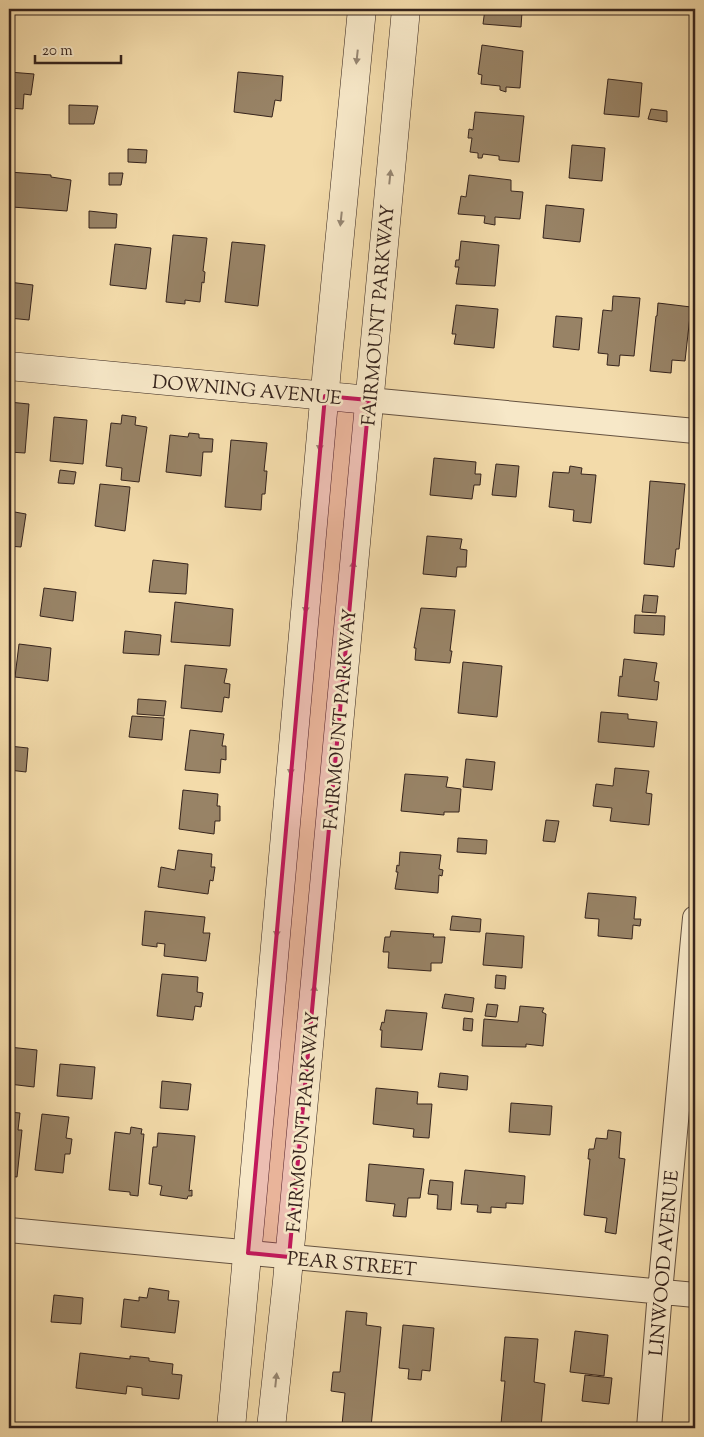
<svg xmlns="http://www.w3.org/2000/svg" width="704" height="1437" viewBox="0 0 704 1437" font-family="'Sorts Mill Goudy',serif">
<rect width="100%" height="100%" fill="#f3dbaa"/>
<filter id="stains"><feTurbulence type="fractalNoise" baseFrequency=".004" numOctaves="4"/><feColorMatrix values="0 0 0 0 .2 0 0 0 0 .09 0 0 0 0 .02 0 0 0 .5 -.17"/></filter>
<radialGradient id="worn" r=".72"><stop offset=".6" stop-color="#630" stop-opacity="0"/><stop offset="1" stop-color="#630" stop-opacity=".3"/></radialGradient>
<path fill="#988366" stroke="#36241d" d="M485,9H527V12H522L521,27L483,24Z
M482,45L523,51L520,88L506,87V92L500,90V86L481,84L482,75L478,74Z
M9,72L34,74L31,95L24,94L23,109L9,108Z
M238,72L283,76L281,101L275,100L272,117L234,112Z
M608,79L642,83L639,117L604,114Z
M69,105L98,106L94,124H69Z
M651,109L667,111V122L648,119Z
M475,112L524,116L519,162L499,160V156L483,154L482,158H478V153L470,152L472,138H468L469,129L473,130Z
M572,145L605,148L602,181L569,178Z
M128,149L147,150L146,163L128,162Z
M9,172L51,175V177L71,180L67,211L12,207L11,210H9Z
M109,173H123L121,185H109Z
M469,175L511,180V191L523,192L520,219L495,217V225L484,223L485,216L458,214L461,196L466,197Z
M546,205L584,209L580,242L543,238Z
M89,211L117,214L116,228H89Z
M9,227H12L9,250Z
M173,235L207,238L203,271L205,272L204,283L202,282L200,302L185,300V304L166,302Z
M461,241L499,245L495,286L456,284L459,267H455L456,260H459Z
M232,242L265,245L258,306L225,302Z
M115,244L151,248L146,289L110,285Z
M9,282L33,285L29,320L9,318Z
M613,296L640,298L634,356L620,355L619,366L607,365L608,354L598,353L603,310L612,311Z
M658,303L691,307L685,361L672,360L671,373L650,371L656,316H657Z
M456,305L498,309L494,348L454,344L456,334H452Z
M556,316L582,318L579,350L553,347Z
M9,402L29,404L25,453L9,452Z
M122,415L136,417L135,425L147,427L139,482L121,480L122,468L106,466L111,423L121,424Z
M54,417L87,420L83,464L50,461Z
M189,433L199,434V438L213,439L212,452H203L201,476L166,472L170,435L188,437Z
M231,440L267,443L264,471H267L265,494H262L261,510L225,507Z
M434,458L476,462L475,474H481L480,485H474L472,499L430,495Z
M496,464L519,466L516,497L492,495Z
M570,466L582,468L581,474L596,475L591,523L573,521L574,510L549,507L553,472L569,473Z
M60,470L76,472L74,484L58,483Z
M650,481L685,484L679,549H676L674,567L644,564Z
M100,484L130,487L125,531L95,526Z
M9,511L26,514L21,547L9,546Z
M427,536L462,539L460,549L467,550L466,567H457L456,577L423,574Z
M153,560L188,564L186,594L149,592Z
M44,588L76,592L73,621L40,616Z
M644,595L658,596L656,613L642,612Z
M175,602L233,609L230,646L171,642Z
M421,608L455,610L450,651H452L450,663L415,660L416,648H414Z
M635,615L665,616L664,635L634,633Z
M125,631L161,635L159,655L123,653Z
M19,644L51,648L48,681L15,677Z
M624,659L657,663L654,681L659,682L657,700L618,696L620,676L622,677Z
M463,662L502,666L497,717L458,713Z
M185,665L227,669L224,683L230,684L229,698L224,697L222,712L181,708Z
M138,699L166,701L164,716L137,714Z
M601,712L628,714V719L657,722L654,747L598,742Z
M132,716L164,718L162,740L129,737Z
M190,730L224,734L222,746H226V760L221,759L220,773L185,770Z
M9,746L28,748L26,772L9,770Z
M466,759L495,762L492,790L463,787Z
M615,768L649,771L646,793L652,794L649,825L610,821L612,808L593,806L596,784L613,786Z
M405,774L448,777L446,787L461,789L459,812H444V815L401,811Z
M183,790L218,794L217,806H220V821H215L214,834L179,829Z
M546,820L559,821L555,842L543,841Z
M458,838L487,840L486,854L457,852Z
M178,850L212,854L211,867H215L213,881L210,880L208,894L158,887L161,867L175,870Z
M400,852L441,855L439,869L443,870L442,876L439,875L438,893L395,889L398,872H396L397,865L399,866Z
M588,893L636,897L634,919H641L640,926L633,925L632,939L598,936L599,919L585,918Z
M145,911L205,917L203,933H210L206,961L164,956L165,944L157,943V947L142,945Z
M452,916L481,919L480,932L450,930Z
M391,931L434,934L433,937H445L442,963H431V971L388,968L389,952H383L385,937H390Z
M486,933L524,936L522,968L483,965Z
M162,974L198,977L197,992L203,993L201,1007L195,1006L193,1020L157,1016Z
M496,975L506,976L505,989L495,988Z
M445,994L474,998L472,1012L442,1008Z
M487,1004L498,1005L496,1017L485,1016Z
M520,1006L544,1008L542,1012L546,1014L543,1046L526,1044V1047L482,1046L484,1019L518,1022Z
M386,1010L427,1013L422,1050L381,1047L382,1030H380L382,1022L384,1023Z
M464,1018L473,1019L472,1031L463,1030Z
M9,1047L37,1050L34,1087L9,1084Z
M60,1064L95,1067L92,1099L57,1096Z
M440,1073L468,1076L467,1090L438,1087Z
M162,1081L191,1084L188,1110L160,1108Z
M376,1088L418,1092L417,1104H432L429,1138L413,1137L414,1129L373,1124Z
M511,1103L552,1106L550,1135L509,1132Z
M9,1112L20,1113L18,1130H22L17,1177L9,1176Z
M42,1114L69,1117L66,1138L72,1139L70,1154H65L63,1173L35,1170Z
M131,1127L142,1129L141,1134H144L138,1196L130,1195V1192L109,1190L115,1132L130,1134Z
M608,1130L621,1132L619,1158L625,1159L616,1234L605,1232L607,1218L584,1215L590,1159H588L589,1149H594L596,1138L607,1139Z
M158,1133L195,1136L189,1191L192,1190V1196H188L187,1199L160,1195L162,1186L149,1184L153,1147H157Z
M369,1164L424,1169L420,1198H408L406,1217L393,1216L395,1204L366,1201Z
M465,1170L525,1176L523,1204L506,1203V1208L491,1207V1213L477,1212L478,1205L461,1204Z
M430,1180L453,1182L451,1210L437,1209L438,1195L428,1194Z
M149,1288L169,1291L168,1300L179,1301L175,1333L121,1327L124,1299L139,1301V1297L147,1298Z
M9,1293H13L9,1332Z
M54,1295L83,1298L81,1324L51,1322Z
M346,1311L367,1313L366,1325L381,1327L371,1427L361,1426L360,1428H343V1425H342L345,1393L331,1391L333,1372H340Z
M403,1325L434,1328L430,1371L422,1370L421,1380L408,1379L409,1369L399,1368Z
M575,1331L608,1335L604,1376L570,1372Z
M505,1337L538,1339L534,1382L545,1384L541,1427L501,1424L505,1381H501Z
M80,1353L130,1359V1356L149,1358V1361L173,1364L172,1374L182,1375L179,1399L142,1395V1388L127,1386L126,1394L76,1388Z
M585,1375L612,1378L609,1404L582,1401Z"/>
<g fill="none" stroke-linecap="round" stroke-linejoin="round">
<defs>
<path id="street" d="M369,400L695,431
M9,1230L695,1295
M649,1428L660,1292L695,918"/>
<path id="secondary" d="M9,366L369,400
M231,1428L251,1213L327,368L362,9
M271,1428L287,1281L406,9"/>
</defs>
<use href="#street" stroke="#655240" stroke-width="26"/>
<use href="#secondary" stroke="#36241d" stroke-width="29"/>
<use href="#street" stroke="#f7e8c8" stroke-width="24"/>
<use href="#secondary" stroke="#f7e8c8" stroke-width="28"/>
</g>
<defs><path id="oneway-solid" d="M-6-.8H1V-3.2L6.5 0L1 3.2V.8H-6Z" transform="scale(1.25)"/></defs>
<g fill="#968672">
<use href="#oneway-solid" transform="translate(357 57) rotate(96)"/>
<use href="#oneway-solid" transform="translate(390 177) rotate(-84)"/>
<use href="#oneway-solid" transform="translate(341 219) rotate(96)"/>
<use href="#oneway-solid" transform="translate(320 444) rotate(95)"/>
<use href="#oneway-solid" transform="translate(353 568) rotate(-85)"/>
<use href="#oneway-solid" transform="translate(306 606) rotate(95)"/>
<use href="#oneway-solid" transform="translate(291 768) rotate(95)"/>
<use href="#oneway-solid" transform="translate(277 930) rotate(95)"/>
<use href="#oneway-solid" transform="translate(314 992) rotate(-85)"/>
<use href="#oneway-solid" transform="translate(276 1380) rotate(-84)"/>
</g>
<path fill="#c2185b" fill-opacity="0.2" stroke="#c2185b" stroke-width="4" stroke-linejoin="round" d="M325,396L369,400L289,1257L248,1253Z"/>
<g text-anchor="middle" stroke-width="5" stroke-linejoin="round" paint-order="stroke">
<g font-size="19" fill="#36241d" stroke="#f7e8c8">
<text transform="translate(377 315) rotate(-85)" y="7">FAIRMOUNT PARKWAY</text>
<text transform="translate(247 389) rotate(5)" y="7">DOWNING AVENUE</text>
<text transform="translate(339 719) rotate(-85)" y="7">FAIRMOUNT PARKWAY</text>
<text transform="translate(302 1122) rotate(-85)" y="7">FAIRMOUNT PARKWAY</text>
<text transform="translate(352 1263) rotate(5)" y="7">PEAR STREET</text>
<text transform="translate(663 1263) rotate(-85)" y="7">LINWOOD AVENUE</text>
</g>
</g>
<rect width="704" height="1437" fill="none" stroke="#f3dbaa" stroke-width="30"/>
<rect x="10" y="10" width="684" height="1417" fill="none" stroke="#36241d" stroke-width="2.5"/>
<rect x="15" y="15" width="674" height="1407" fill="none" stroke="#36241d"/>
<path d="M35 55v8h86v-8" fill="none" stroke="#36241d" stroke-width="2.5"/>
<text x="42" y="55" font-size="15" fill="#36241d" stroke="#f7e8c8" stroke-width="4" paint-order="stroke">20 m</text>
<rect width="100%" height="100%" filter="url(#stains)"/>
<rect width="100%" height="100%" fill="url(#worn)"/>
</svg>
